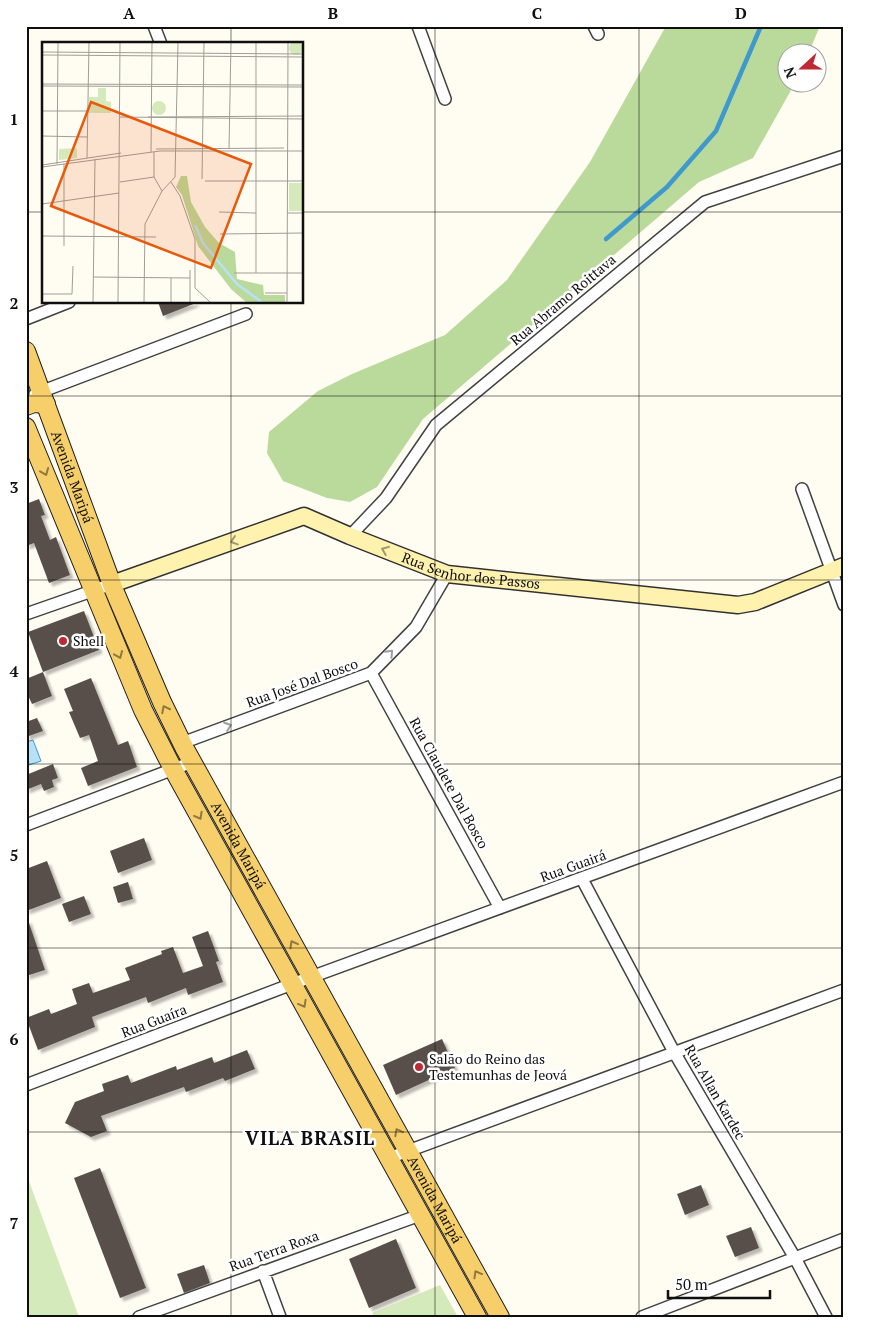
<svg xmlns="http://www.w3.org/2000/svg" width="870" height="1343" viewBox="0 0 870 1343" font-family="'PT Serif',serif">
<defs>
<filter id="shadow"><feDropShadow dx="3.5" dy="3.5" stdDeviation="1" flood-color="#0004"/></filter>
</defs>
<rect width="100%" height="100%" fill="#fffcf2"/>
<path fill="#d5eabb" d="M26,1173L79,1317H26Z
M440,1285L458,1317H374L372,1313Z"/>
<path fill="#bada9b" d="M666,26H820L809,52H788V82L795,83L753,158L699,182L423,419L377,487L350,502L327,498L283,481L267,453L269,432L318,391L352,374L445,335L507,280L590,162Z"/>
<path fill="#b7e1f6" stroke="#3f99cc" d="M33,740L41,761L29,765L26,757V742Z"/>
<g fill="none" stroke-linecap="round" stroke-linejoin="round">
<path stroke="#3f99cc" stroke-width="4.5" d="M606,239L667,187L716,131L761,26"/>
</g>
<path fill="#58504c" filter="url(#shadow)" d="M158,302H195L196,303L163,316Z
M39,499L45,515L41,516L50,540L56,537L70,575L49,583L34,543L26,546V504Z
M84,611L99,650L43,672L28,632Z
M43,672L52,696L32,704L26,691V679Z
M91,678L118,745L128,741L137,767L88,786L81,768L98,761L89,735L80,738L69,712L73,711L64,689Z
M37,718L43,731L26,737V722Z
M53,764L58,778L52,780L54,787L44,791L41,784L26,790V775Z
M144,838L152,860L118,873L110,851Z
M47,861L61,898L26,911V869Z
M128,882L133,899L118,903L113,887Z
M84,896L91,914L69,922L62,904Z
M26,920H28L45,970L26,976Z
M208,931L219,961L216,962L223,982L188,995L186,988L148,1003L146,997L92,1017L95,1027L38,1050L26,1018L49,1009L51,1014L77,1004L72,989L89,983L93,993L130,980L125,968L162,954L161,951L173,947L183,973L203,966L192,937Z
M442,1039L455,1068L396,1095L383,1065Z
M247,1050L255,1069L225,1081L223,1078L186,1092L184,1087L101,1116L107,1131L91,1137L65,1123L75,1102L104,1091L102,1084L128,1075L131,1083L176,1066L177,1070L212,1057L214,1063Z
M100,1168L146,1288L120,1298L74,1178Z
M701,1185L709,1205L685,1215L677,1194Z
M751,1227L759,1248L735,1257L726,1236Z
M396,1239L416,1288L369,1308L349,1259Z
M204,1265L210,1283L184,1293L177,1274Z"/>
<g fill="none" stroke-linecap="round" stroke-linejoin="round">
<defs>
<path id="street" d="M154,26L161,44
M418,26L445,99
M594,26L598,34
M26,319L69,302
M35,394L246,314
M802,489L844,605
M350,536L386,498L436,425L705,202L844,156
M26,614L112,584
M371,673L500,908
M182,743L371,673L416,627L447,574
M26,825L192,762
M582,879L674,1052L795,1258L826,1317
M26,1085L292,984L844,782
M389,1158L844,990
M263,1271L280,1317
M139,1317L420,1215
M642,1317L844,1239"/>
<g id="secondary">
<path id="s1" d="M112,584L304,516L350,536L447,574L738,605L755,602L844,566"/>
</g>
<g id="primary">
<path id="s2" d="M26,351L114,590L162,702L185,749L500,1317"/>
<path d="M26,406L34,403L46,404"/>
<path d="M26,427L143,710L173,769L477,1317"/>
</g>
</defs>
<use href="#street" stroke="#424242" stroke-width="14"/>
<use href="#secondary" stroke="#313131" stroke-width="19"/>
<use href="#primary" stroke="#202020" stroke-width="20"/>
<use href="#street" stroke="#fff" stroke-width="11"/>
<use href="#secondary" stroke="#fef2ae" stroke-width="16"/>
<use href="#primary" stroke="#f7cf6a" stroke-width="18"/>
</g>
<defs><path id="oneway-chevron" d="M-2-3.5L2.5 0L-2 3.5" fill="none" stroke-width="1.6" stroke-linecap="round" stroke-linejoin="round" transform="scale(1.25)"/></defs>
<g stroke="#8f7941">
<use href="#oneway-chevron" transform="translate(45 472) rotate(68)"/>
<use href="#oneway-chevron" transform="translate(119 655) rotate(67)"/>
<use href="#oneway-chevron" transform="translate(165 709) rotate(-117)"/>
<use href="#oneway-chevron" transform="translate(199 816) rotate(61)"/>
<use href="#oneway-chevron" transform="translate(293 944) rotate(-119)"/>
<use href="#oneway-chevron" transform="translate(303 1004) rotate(61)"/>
<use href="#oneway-chevron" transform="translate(398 1132) rotate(-118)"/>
<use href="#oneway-chevron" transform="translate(477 1274) rotate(-119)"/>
</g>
<g stroke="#9e976e">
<use href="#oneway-chevron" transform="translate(234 541) rotate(161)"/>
<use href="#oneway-chevron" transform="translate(385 550) rotate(-158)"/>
</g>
<g stroke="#9f9f9f">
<use href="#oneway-chevron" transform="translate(390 653) rotate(-46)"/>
<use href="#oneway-chevron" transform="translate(228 726) rotate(-20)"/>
</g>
<path fill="none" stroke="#0f0f0f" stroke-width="1" stroke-opacity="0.55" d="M231,26V44M435,26V1317M639,26V1317M26,212H44M302,212H844M231,302V1317M26,396H844M26,580H844M26,764H844M26,948H844M26,1132H844"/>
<g fill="#bf2835" stroke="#fff" stroke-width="2">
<circle cx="63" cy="641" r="5"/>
<circle cx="419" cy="1067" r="5"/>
</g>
<g text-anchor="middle" stroke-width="5" stroke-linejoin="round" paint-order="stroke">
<g font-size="14" fill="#0f0f0f" stroke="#fff">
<text transform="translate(563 300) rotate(-40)" y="5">Rua Abramo Roittava</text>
<text dy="5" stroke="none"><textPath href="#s2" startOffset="134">Avenida Maripá</textPath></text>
<text dy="5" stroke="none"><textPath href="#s1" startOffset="381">Rua Senhor dos Passos</textPath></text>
<text transform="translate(302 683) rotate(-20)" y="5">Rua José Dal Bosco</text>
<text transform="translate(449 783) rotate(61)" y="5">Rua Claudete Dal Bosco</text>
<text dy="5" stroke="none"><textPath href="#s2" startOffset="539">Avenida Maripá</textPath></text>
<text transform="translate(573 866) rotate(-20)" y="5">Rua Guairá</text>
<text transform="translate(154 1021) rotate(-21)" y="5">Rua Guaíra</text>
<text transform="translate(715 1092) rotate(60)" y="5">Rua Allan Kardec</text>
<text dy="5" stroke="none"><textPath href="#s2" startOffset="944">Avenida Maripá</textPath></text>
<text transform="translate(274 1251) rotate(-20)" y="5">Rua Terra Roxa</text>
</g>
<g font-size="14" fill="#0f0f0f" stroke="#fff" text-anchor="start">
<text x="73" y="646">Shell</text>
<text x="429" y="1064">Salão do Reino das<tspan x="429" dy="16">Testemunhas de Jeová</tspan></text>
</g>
<g font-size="19" font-weight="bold" letter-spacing="1" fill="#0f0f0f" stroke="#fff">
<text x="310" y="1145">VILA BRASIL</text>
</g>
</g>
<g transform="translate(42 42)">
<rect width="261" height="261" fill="#fffcf2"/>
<path d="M247 6a7 7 0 1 1 14 0a7 7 0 1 1-14 0ZM56,46H64V59L69,60V71H46L47,55H56ZM110 66a7 7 0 1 1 14 0a7 7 0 1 1-14 0ZM35,106V116L17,118V107ZM247,141H261V169H247Z" fill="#d5eabb"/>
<path d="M139,134H145L149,160L163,185L177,201L193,210L195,237L221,243L222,253H243V261H205L189,247L156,204L140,153L134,145Z" fill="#bada9b"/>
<path fill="none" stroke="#b7e1f6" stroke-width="2.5" d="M153,183L161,201L195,242L221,261"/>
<path fill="none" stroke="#9f9d97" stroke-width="1" d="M0,10L262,12M0,13L262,15M0,42L262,43M0,44L262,45M0,69H46M78,75L262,77M106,75L262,74M0,94L45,95M114,107L242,106M187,107L189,1M109,110L110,1M112,110V135L120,149M45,116L47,1M15,122L16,1M22,122V204M0,123L79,111M0,125L118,109H262M160,137L162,1M163,139H262M78,140L112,135M129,140L138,154L153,197V246L169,261M0,162L77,151M177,170L214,171M245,171H262M178,192L262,191M0,194L114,195M192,231H262M214,231V1M52,235L148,236M223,251H245M0,252H30L31,224M51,261L53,117M76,261L78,1M102,261L103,182L120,149L133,135L136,1M129,261V236M148,261V228M245,261L246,1"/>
<path fill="#e8590c" fill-opacity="0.15" stroke="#e8590c" stroke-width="2.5" d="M49,60L209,122L169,226L9,164Z"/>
<rect width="261" height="261" fill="none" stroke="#0f0f0f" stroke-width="2.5"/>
</g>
<rect width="870" height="1343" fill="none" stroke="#ffffff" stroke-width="55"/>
<g transform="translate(802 68) rotate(249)"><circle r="24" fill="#ffffff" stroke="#9f9f9f"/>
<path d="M0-4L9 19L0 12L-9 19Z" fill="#bf2835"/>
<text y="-8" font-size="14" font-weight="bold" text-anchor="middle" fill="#0f0f0f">N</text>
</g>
<path d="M668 1290v8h102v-8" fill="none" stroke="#0f0f0f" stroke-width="2.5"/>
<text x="675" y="1290" font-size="15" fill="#0f0f0f" stroke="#ffffff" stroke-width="4" paint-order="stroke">50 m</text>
<rect x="28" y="28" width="814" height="1288" fill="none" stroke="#0f0f0f" stroke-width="2"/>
<g font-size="16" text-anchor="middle" font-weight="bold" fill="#0f0f0f">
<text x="129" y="19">A</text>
<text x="333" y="19">B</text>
<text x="537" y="19">C</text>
<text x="741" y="19">D</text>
<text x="14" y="125">1</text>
<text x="14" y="309">2</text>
<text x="14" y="493">3</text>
<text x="14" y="677">4</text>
<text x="14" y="861">5</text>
<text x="14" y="1045">6</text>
<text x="14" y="1229">7</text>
</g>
</svg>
